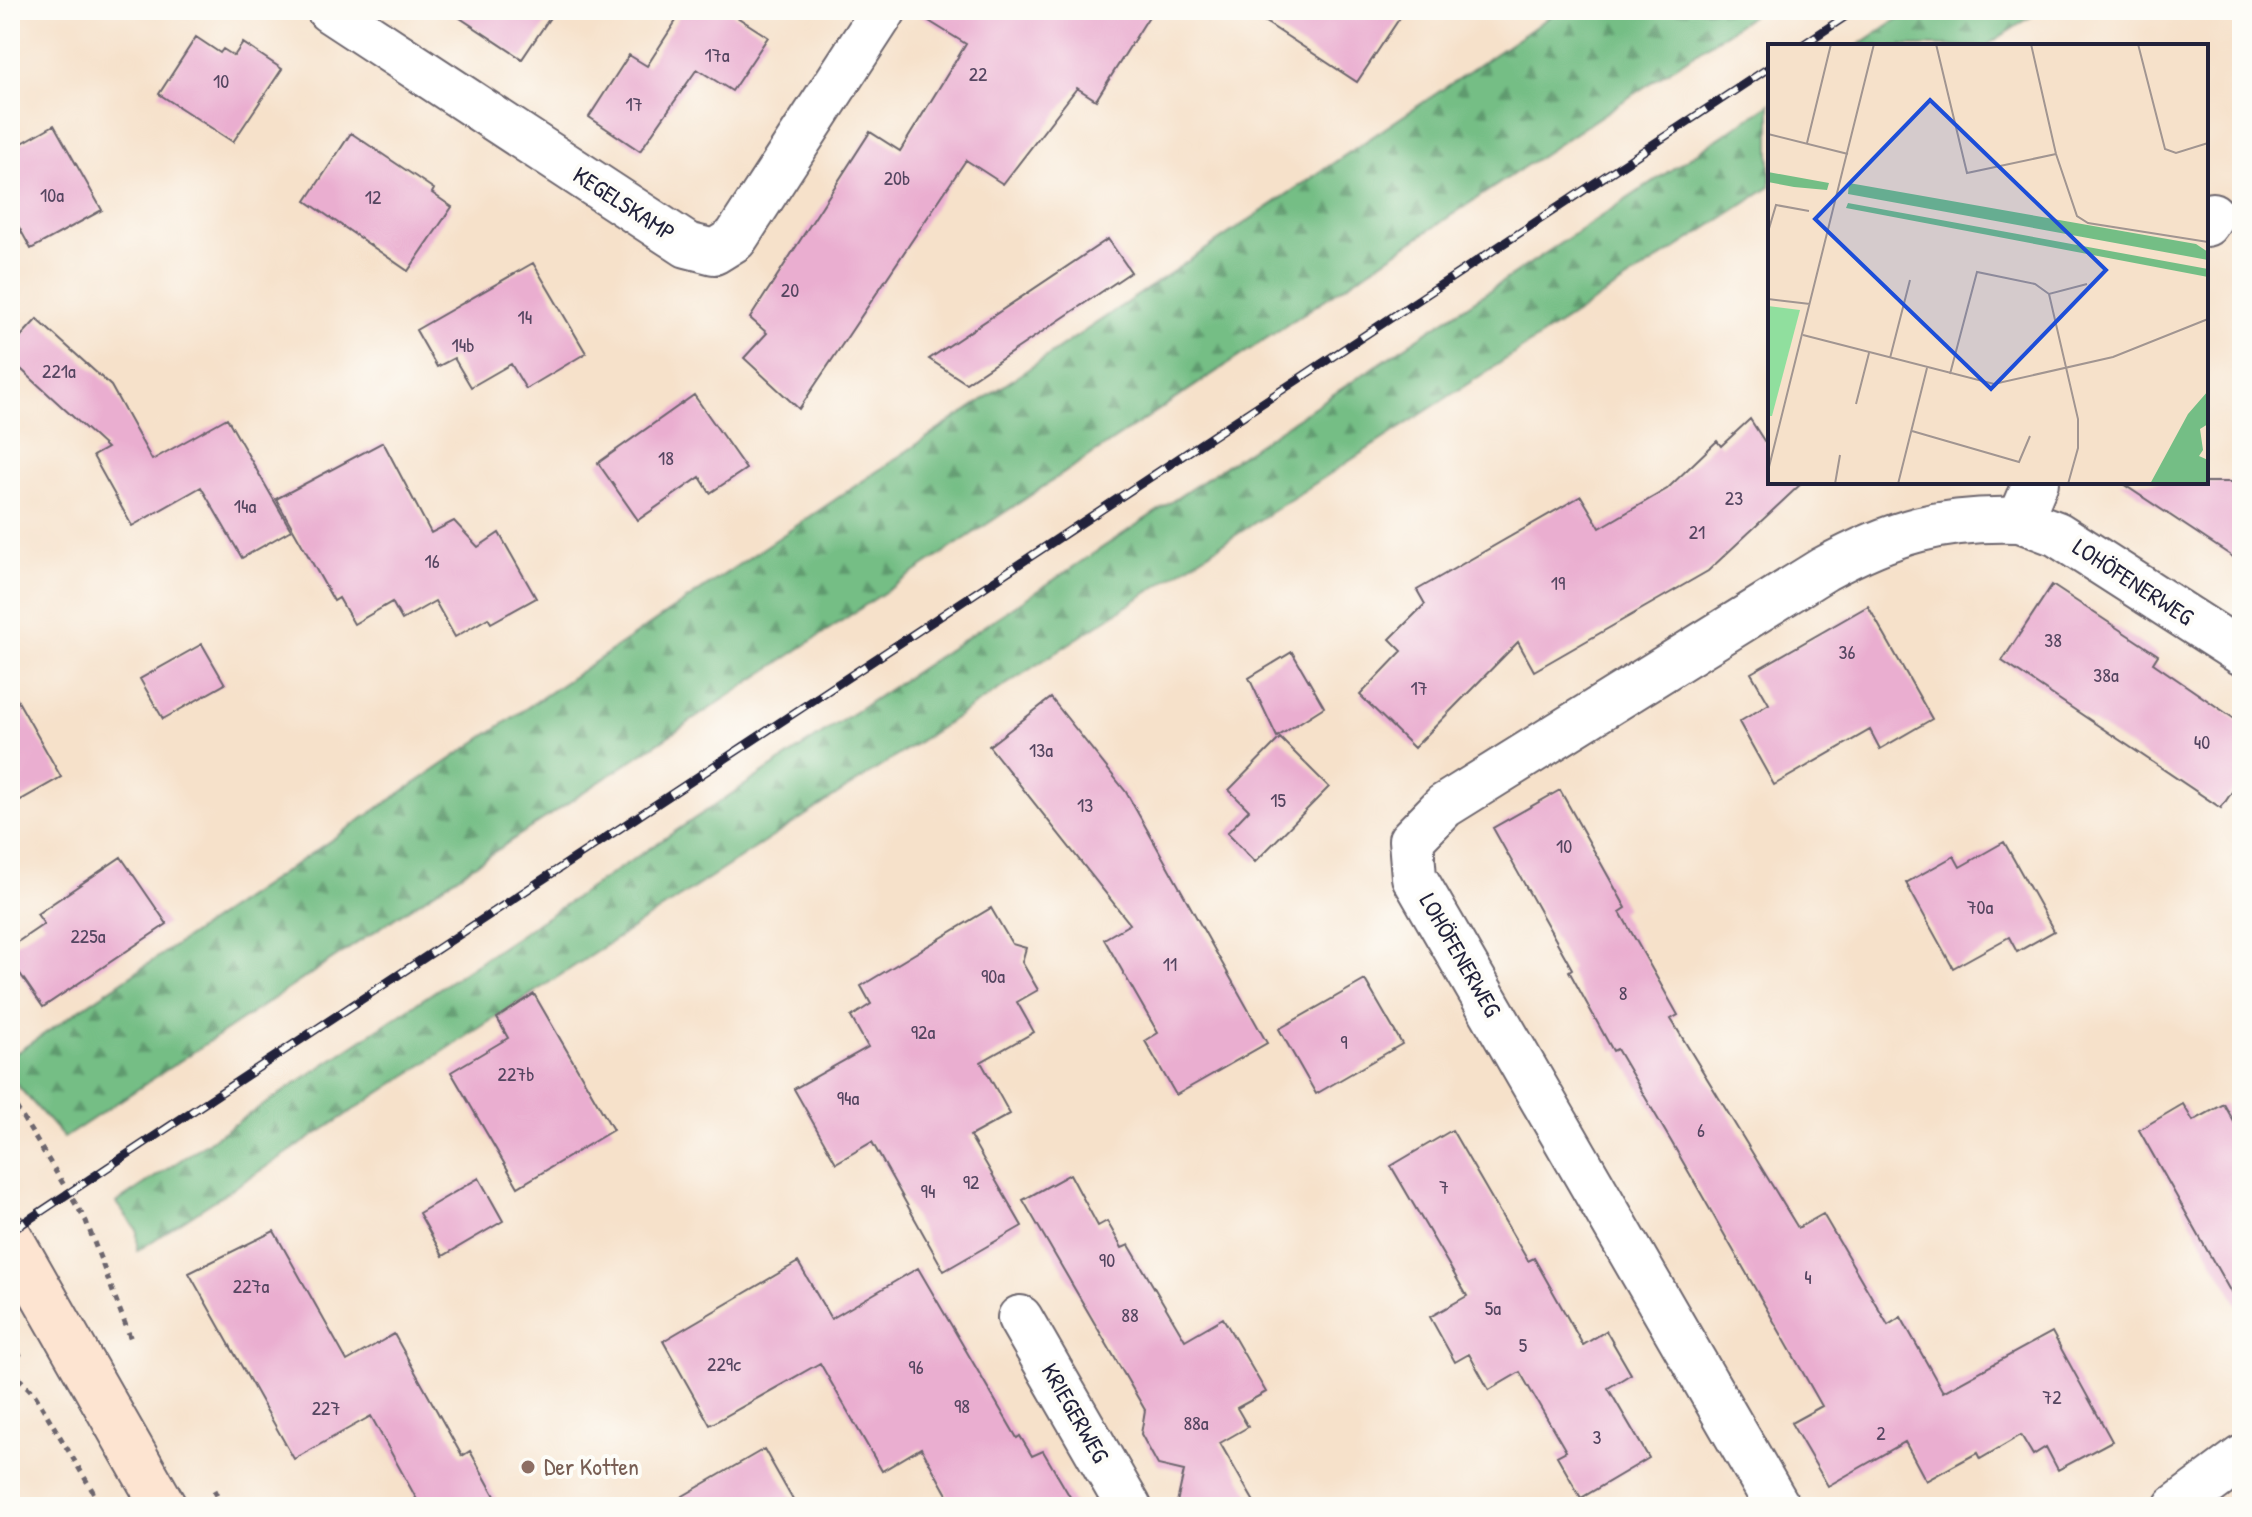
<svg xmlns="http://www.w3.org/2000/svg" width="2252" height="1517" viewBox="0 0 2252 1517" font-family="'Patrick Hand',sans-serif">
<defs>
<pattern id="forest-firs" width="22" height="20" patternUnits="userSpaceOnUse" patternTransform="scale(2)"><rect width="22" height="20" fill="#74be85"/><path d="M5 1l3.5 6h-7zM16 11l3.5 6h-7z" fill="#5f9a6e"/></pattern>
</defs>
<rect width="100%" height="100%" fill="#fdfcf7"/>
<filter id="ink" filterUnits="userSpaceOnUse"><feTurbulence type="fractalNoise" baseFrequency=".0125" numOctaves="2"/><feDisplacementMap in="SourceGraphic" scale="16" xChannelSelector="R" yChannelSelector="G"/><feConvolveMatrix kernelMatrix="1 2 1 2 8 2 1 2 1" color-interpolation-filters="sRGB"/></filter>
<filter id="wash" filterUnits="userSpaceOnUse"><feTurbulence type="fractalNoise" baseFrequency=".006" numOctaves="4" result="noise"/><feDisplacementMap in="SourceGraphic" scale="32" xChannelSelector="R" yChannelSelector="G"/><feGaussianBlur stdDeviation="1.8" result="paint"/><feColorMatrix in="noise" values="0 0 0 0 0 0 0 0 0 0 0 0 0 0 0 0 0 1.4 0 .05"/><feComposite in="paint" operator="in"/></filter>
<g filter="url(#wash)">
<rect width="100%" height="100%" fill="#f6e1ca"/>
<path fill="url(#forest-firs)" stroke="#4b7060" stroke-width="2" d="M1560,10H1760L64,1138L10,1077V1057Z
M1911,10H2041L1986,46H1857Z
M1770,104V187L137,1251V1230L116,1203Z"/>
<g id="blocks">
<path fill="#eaaed0" d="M448,10H555L522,59Z
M683,10H726L768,37L732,91L697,69L640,151L589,117L629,55L647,66Z
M911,10H1153L1096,100L1077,88L1003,184L966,160L799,409L744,358L767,333L750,318L870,132L900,151L966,44Z
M1247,10H1405L1357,82Z
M196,37L220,53L223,49L234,56L243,43L282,69L233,142L159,94Z
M54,125L102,210L31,249L10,211V150Z
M351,133L434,189L432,193L452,207L408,271L306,201Z
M1108,239L1131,272L966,383L929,359Z
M533,263L586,353L526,389L511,364L471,387L454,358L437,367L416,330Z
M37,319L111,386L152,460L227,418L291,530L242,558L201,487L132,526L93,456L107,448L10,359V348Z
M694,395L746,469L710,493L700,477L638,520L598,463Z
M1750,419L1770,450V482H1803L1708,571L1534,671L1518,642L1414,748L1360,695L1402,651L1390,639L1425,604L1417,590L1581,496L1600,528L1667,489L1717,441L1721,446Z
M383,442L431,533L454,521L478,547L499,533L536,598L491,623L488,618L455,637L435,601L402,620L392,602L354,624L339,598L334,601L276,499Z
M2120,482H2242V563Z
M2052,585L2158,655L2153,663L2242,724V777L2221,808L2002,661Z
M1868,606L1932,719L1880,749L1870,730L1774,785L1739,722L1769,704L1751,673Z
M202,644L225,684L163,719L140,679Z
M1292,652L1324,707L1277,737L1249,678Z
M10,687L61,777L10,806Z
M1051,698L1126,792L1267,1043L1176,1095L1145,1041L1158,1033L1104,939L1130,924L989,746Z
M1280,738L1329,787L1255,862L1227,833L1249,810L1229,790Z
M1560,790L1626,908L1620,912L1678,1015L1671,1019L1798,1228L1823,1214L1888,1325L1901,1317L1943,1392L2052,1332L2112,1441L2058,1470L2046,1447L2033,1455L2021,1435L1980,1459L1977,1453L1926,1481L1905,1442L1828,1486L1791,1423L1822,1406L1675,1148L1617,1049L1613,1051L1569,971L1572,969L1493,828Z
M2004,842L2054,931L2017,952L2009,937L1953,968L1906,883L1954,856L1960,867Z
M121,857L167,924L43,1007L10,959V947L44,924L37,914Z
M991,908L1012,944L1026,948L1022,962L1038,990L1017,1002L1034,1032L981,1062L1010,1114L970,1136L1022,1226L944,1271L872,1142L836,1163L794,1089L868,1047L851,1017L871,1004L861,986Z
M1365,980L1402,1044L1316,1094L1279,1029Z
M534,994L613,1130L518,1187L451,1072L508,1038L497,1018Z
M2183,1104L2193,1121L2224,1104L2242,1136V1312L2139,1130Z
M1452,1130L1528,1261L1534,1258L1583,1345L1606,1331L1631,1374L1608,1388L1649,1458L1581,1498L1557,1456L1566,1451L1520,1372L1489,1390L1469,1354L1455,1362L1430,1317L1467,1296L1391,1166Z
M1070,1174L1098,1226L1107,1221L1122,1248L1129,1245L1185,1340L1223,1318L1266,1392L1237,1408L1248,1427L1220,1443L1257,1507H1176L1184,1471L1158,1465L1141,1434L1145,1410L1023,1200Z
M479,1178L503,1221L443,1256L419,1213Z
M274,1231L347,1361L394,1334L462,1456L470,1451L501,1507H421L371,1416L294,1459L189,1273Z
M798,1262L831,1319L918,1268L1017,1438L1020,1436L1032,1456L1043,1451L1076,1507H954L921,1448L882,1471L820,1363L710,1425L663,1341Z
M764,1449L797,1507H664Z"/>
</g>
</g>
<g filter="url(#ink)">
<use href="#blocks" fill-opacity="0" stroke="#6c656d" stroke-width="2"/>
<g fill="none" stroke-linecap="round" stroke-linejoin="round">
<defs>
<path id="street" d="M329,10L687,245L714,252L735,239L884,10
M2206,224L2212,215
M2020,520L2057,534L2242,653
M1020,1318L1129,1507
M1778,1507L1414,877L1411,840L1444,806L1824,569C1892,532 1942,517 2020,520L2036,482
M2176,1507L2242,1458"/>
<path id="secondary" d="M10,1237L164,1507"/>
</defs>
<use href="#street" stroke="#6c656d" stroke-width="48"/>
<use href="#secondary" stroke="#6c656d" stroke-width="48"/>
<path stroke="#6c656d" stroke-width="5" stroke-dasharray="6 6" stroke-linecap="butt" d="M10,1097L86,1221L132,1342
M10,1363L21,1353
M10,1369L35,1395L98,1500
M214,1490L223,1507"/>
<use href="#street" stroke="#fff" stroke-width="44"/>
<use href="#secondary" stroke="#fde4d1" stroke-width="44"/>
<defs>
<path id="rail" d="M1801,46L1855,10
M10,1232L1770,67"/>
</defs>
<use href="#rail" stroke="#22223b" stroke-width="9"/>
<use href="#rail" stroke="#fdfcf7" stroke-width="6" stroke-dasharray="18" stroke-linecap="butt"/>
</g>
</g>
<circle fill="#8d6e63" stroke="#fdfcf7" stroke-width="3" cx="528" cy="1467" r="8"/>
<g text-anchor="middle" stroke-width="8" stroke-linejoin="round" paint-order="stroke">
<g font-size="20" fill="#544560">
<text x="717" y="62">17a</text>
<text x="978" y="81">22</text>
<text x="221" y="88">10</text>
<text x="634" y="111">17</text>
<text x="897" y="185">20b</text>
<text x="52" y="202">10a</text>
<text x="373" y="204">12</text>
<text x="790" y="297">20</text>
<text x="525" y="324">14</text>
<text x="463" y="352">14b</text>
<text x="59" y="378">221a</text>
<text x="666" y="465">18</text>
<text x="1734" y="505">23</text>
<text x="245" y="513">14a</text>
<text x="1697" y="539">21</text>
<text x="432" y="568">16</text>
<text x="1558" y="590">19</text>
<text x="2053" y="647">38</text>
<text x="1847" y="659">36</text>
<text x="2106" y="682">38a</text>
<text x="1419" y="695">17</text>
<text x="2202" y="749">40</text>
<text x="1041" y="757">13a</text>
<text x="1278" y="807">15</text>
<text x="1085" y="812">13</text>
<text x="1564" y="853">10</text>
<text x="1980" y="914">70a</text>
<text x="88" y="943">225a</text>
<text x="1170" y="971">11</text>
<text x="993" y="983">90a</text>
<text x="1623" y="1000">8</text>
<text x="923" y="1039">92a</text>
<text x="1344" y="1049">9</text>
<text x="516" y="1081">227b</text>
<text x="848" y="1105">94a</text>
<text x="1701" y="1137">6</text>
<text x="971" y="1189">92</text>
<text x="1444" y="1194">7</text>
<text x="928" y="1198">94</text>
<text x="1107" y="1267">90</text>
<text x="1808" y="1284">4</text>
<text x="251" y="1293">227a</text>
<text x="1493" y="1315">5a</text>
<text x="1130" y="1322">88</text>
<text x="1523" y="1352">5</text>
<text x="724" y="1371">229c</text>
<text x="916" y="1374">96</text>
<text x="2052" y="1404">72</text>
<text x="962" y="1413">98</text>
<text x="326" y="1415">227</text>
<text x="1196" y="1430">88a</text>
<text x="1881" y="1440">2</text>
<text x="1597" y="1444">3</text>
</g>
<g font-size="24" fill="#22223b" stroke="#fdfcf7">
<text transform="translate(624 204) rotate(33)" y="8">KEGELSKAMP</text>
<text transform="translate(2133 582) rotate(33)" y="8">LOHÖFENERWEG</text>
<text transform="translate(1460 955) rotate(60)" y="8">LOHÖFENERWEG</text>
<text transform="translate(1075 1413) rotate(60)" y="8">KRIEGERWEG</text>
</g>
<g font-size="24" fill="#785e54" stroke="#fdfcf7" text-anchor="start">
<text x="544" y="1475">Der Kotten</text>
</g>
</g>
<g transform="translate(1768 44)">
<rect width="440" height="440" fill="#f6e1ca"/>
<path d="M0,262L32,266L4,372H0Z" fill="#90df9e"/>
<path d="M0,128L61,139L59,146L26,143L0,138ZM81,139L428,200L440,208V216L80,150ZM80,159L440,225V233L78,164ZM440,347V380L432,385L435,406L431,412L440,416V440H382L420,370Z" fill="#74be85"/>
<path fill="none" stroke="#a19591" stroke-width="2" d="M168,0L199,129L288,110M263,0L288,110L309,172L320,179L440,198M370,0L397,105L408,109L440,99M0,90L80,110M39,99L63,0M0,188L8,161L41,167M281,250L310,375V404L300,440M0,255L42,260M35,291L226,340L345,313L440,275M122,314L142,236M182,330L209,228L267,240L281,250L319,240M88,360L101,309M144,387L251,418L262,392M0,427L106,0M67,440L72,411M130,440L159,324"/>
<path fill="#1d4ed8" fill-opacity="0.15" stroke="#1d4ed8" stroke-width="4" d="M162,56L338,226L223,345L47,175Z"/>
<rect width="440" height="440" fill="none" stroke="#22223b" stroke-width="4"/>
</g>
<rect width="2252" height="1517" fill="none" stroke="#fdfcf7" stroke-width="40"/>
</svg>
